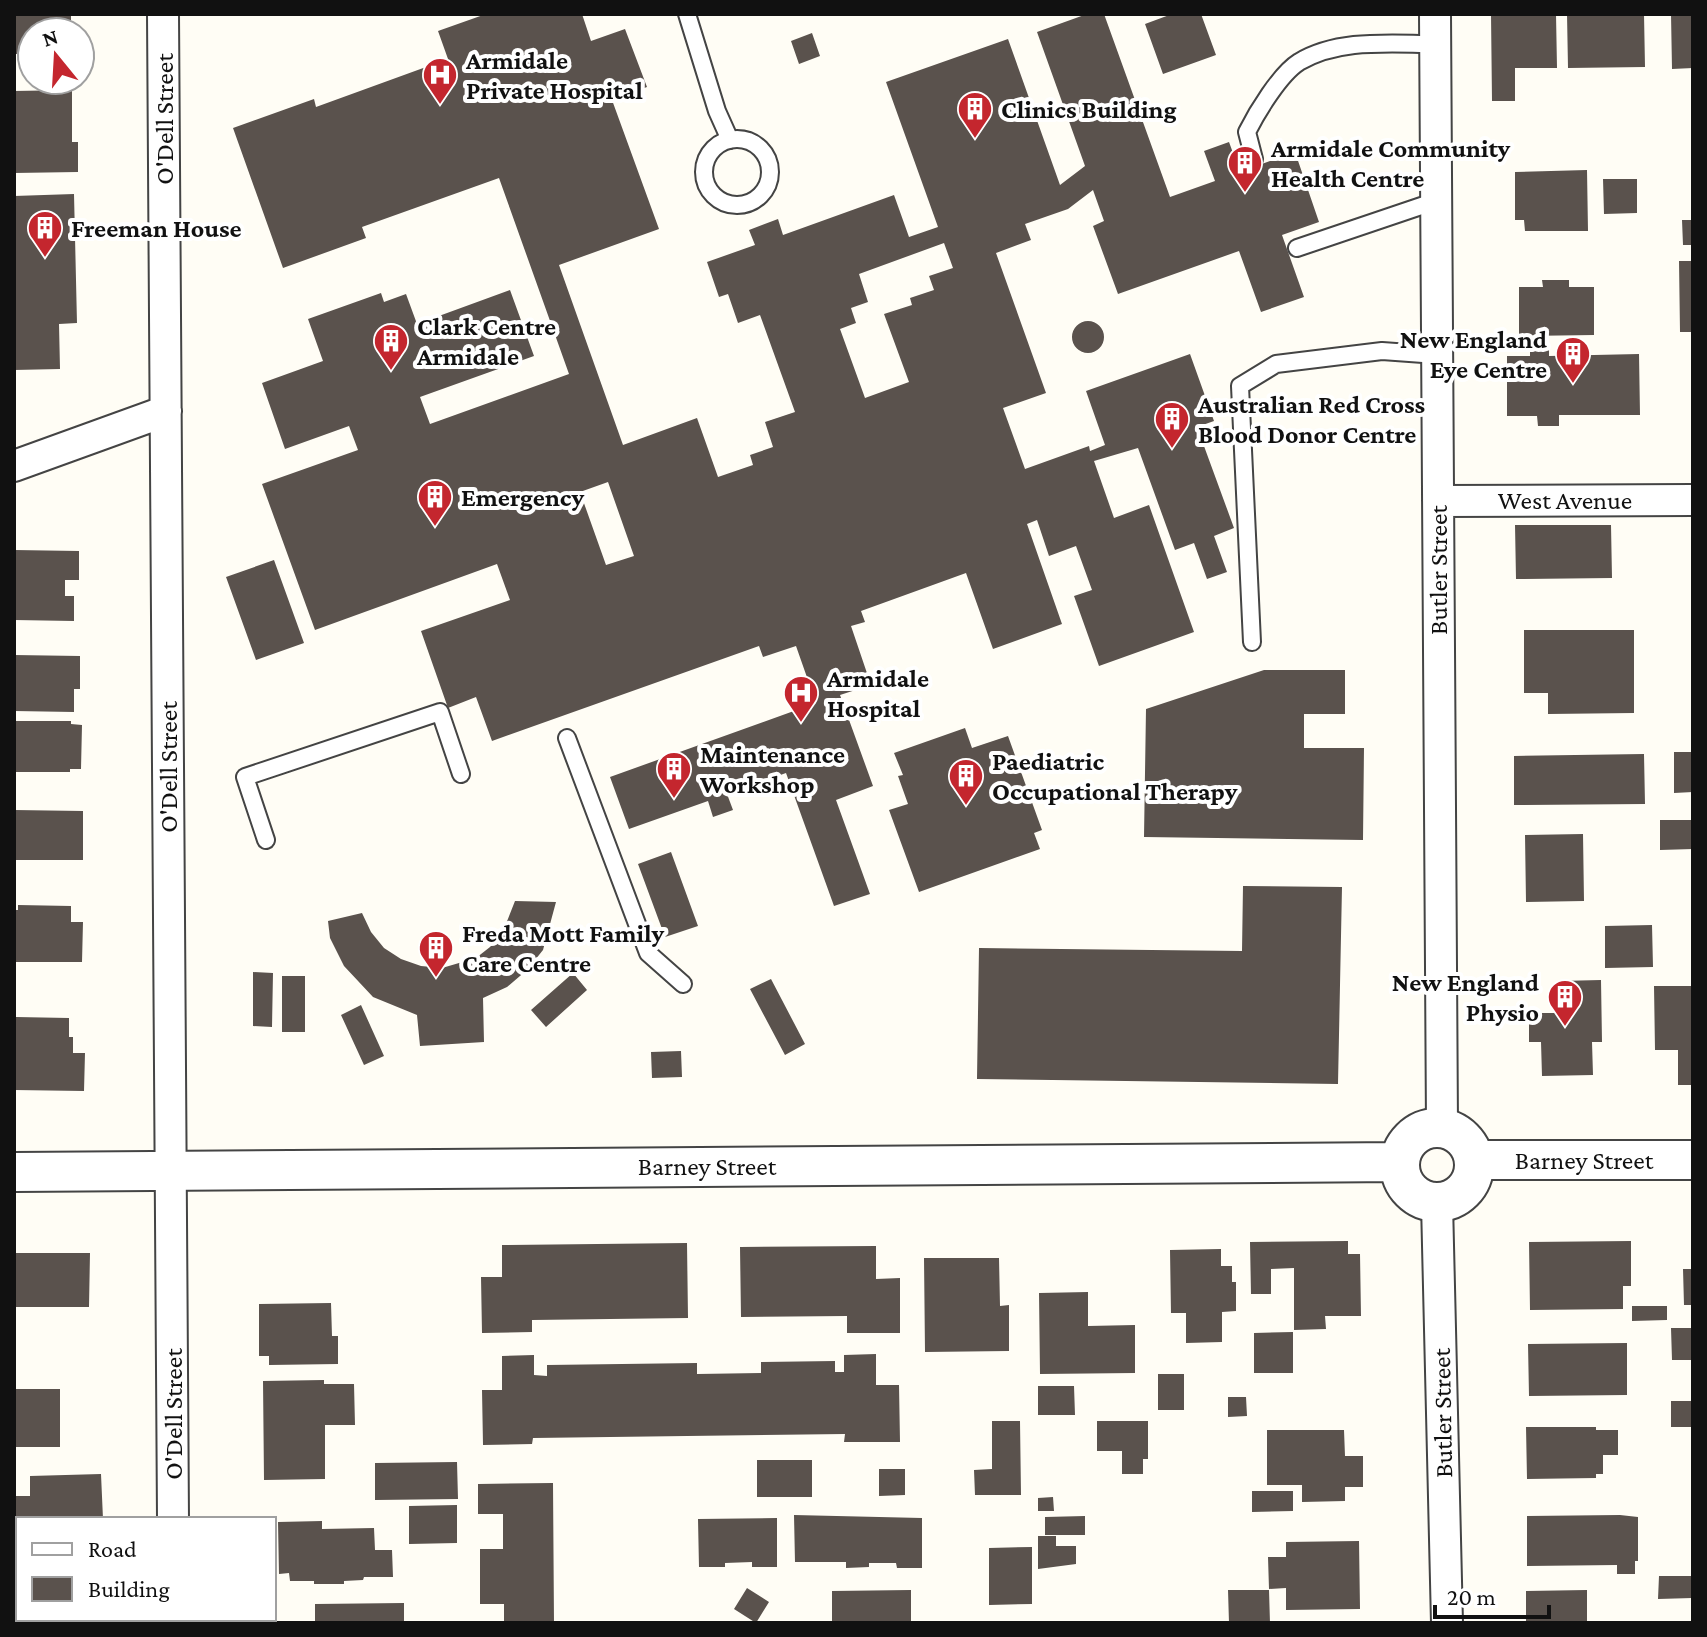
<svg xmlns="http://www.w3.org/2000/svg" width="1707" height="1637" viewBox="0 0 1707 1637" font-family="'Crimson Pro',serif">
<rect width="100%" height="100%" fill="#fffdf5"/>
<path fill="#5a524d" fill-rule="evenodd" d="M14,14H71V32H32V54H14Z
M486,14H582L591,41L625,29L647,87L612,100L659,229L559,265L623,445L697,418L718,477L753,465L750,455L773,447L765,422L795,412L760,315L738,323L728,294L719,297L707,262L755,245L749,230L778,219L783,235L894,195L909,237L938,227L886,82L1008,39L1060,185L1085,166L1037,32L1087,14H1104L1170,197L1215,181L1204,151L1229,142L1240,172L1295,152L1319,222L1282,235L1304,297L1261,312L1239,251L1118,294L1093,226L1104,221L1093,190L1068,209L1025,224L1031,240L996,253L1046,393L1003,408L1025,469L1089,446L1090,451L1105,445L1086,391L1190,354L1214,421L1197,427L1234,528L1214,536L1227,572L1207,579L1194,543L1175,550L1138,448L1094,461L1114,518L1149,505L1194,632L1099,666L1074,596L1092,590L1076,546L1049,556L1037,520L1027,524L1062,624L993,649L966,573L861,611L865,622L851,626L871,685L840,695L873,786L836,800L870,894L834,906L786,773L727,794L733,810L713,817L708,801L629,829L610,777L816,703L796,646L763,657L759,646L492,741L476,697L448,708L421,631L510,600L497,564L315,630L262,484L358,450L349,426L285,449L262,383L323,361L308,319L381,293L384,302L406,294L417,324L510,290L534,356L420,397L430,424L569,374L499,178L362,227L366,238L283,268L233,128L314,99L316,107L448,59L438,31ZM944,243L953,268L929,276L934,290L910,298L912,305L884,314L909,382L865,398L840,329L856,323L851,308L868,302L859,274ZM608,482L634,556L606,565L580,492Z
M1172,14H1201L1216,55L1163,74L1145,24Z
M1491,14H1556L1557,68H1515V101H1492Z
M1567,14H1644L1645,67L1568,68Z
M1671,14H1693V68L1672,69Z
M812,33L820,56L799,64L791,41Z
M72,90V142H78V172L14,173V91Z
M1587,170L1588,231H1525L1524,220H1515V172Z
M1603,179H1637V213L1604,214Z
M74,194L77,323L59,324L60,369L14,370V196Z
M1682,220H1693V245H1683Z
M1679,261H1693V332H1680Z
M1542,280H1569V287H1594V335L1519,336V287H1543Z
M1072 337a16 16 0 1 1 32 0a16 16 0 1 1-32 0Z
M1549,348V356L1639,354L1640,415H1559V426H1538L1537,416H1507V356H1530V349Z
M1515,525H1611L1612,578L1516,579Z
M14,550L79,551V580H65V596H74V621L14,620Z
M274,560L304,643L256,660L226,577Z
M1524,630H1634V713L1548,714V693H1524Z
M14,655L80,656V689H74V712L14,711Z
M1264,670H1345V714H1304V748H1364L1363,840L1144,837L1146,709Z
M14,721H71V724L82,725L81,769H70V772H14Z
M965,728L972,748L1008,736L1042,830L1034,833L1040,849L919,892L889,810L908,804L898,776L903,775L894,753Z
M1674,752H1693V792L1674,793Z
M1644,754L1645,804L1514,805V756Z
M14,810L83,811V860H14Z
M1660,820H1693V849L1660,850Z
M1583,834L1584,901L1526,902L1525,835Z
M671,852L698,926L665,937L638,864Z
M1243,886L1342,887L1338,1084L977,1079L979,948L1242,951Z
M515,901L556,902L543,950L527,970L507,987L483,998L484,1042L420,1046L417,1015L373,997L344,966L330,938L328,921L362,913L371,932L384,948L401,959L421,966L442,968L476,958L490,947L502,934Z
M18,905L71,906V922H83L82,962H14V910H18Z
M1652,925L1653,967L1605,968V926Z
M253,972L273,973L272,1027L253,1026Z
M573,973L587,990L546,1027L531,1010Z
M282,976H305V1032H282Z
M771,979L805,1044L785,1055L750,989Z
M1601,980L1602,1042H1592L1593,1075L1542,1076L1541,1042H1529V1013H1560L1559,981Z
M1654,986H1693V1085H1678V1050H1655Z
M361,1005L384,1056L364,1065L341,1015Z
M16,1017L69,1018V1037H73V1053H85L84,1091L14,1090Z
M681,1051L682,1077L652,1078L651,1052Z
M1348,1241V1254H1360L1361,1316H1325L1326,1329L1294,1330V1268L1271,1269V1294H1251L1250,1242Z
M1631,1241V1286H1623V1309L1530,1310L1529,1242Z
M687,1243L688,1318L532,1320V1332L482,1333L481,1277H502V1245Z
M876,1246V1279L900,1278V1333H847V1316L741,1317L740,1247Z
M1221,1249V1266H1232V1282H1236V1311L1222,1312V1342L1186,1343V1313H1171L1170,1250Z
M14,1253H90L89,1307H14Z
M924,1258H999L1000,1306L1009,1305V1351L925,1352Z
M1683,1269H1693V1305H1684Z
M1088,1292V1326L1135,1325V1373L1040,1374L1039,1293Z
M331,1303L332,1336H338V1364L269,1365V1356H259V1304Z
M1632,1306H1667V1320L1632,1321Z
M1671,1328H1693V1360H1672Z
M1293,1332V1373H1254V1333Z
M1627,1343V1395L1529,1396L1528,1344Z
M876,1354V1385H899L900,1442H844L845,1434L533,1438L532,1444L483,1445L482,1390H502V1356L534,1355V1375L547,1376V1365L697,1363V1374L761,1373V1362L835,1361V1372H844V1355Z
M1158,1374H1184V1410H1158Z
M324,1380V1384H354L355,1425H325V1479L264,1480L263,1381Z
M1038,1386H1074L1075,1415H1038Z
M14,1389H60V1447H14Z
M1228,1397H1246L1247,1416L1228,1417Z
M1671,1401H1693V1427H1671Z
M992,1421H1020L1021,1495H975L974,1470L992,1469Z
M1097,1421H1148V1459H1143V1474H1122V1451H1097Z
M1526,1427H1596V1430H1618V1455H1603V1474H1596V1478L1527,1479Z
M1267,1430H1344L1345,1456H1363V1487H1345V1501L1302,1502V1485H1267Z
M757,1460H812V1497H757Z
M457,1462L458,1499L375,1500V1463Z
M879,1469H905V1495L879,1496Z
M101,1474L103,1519H18V1540H14V1496H30V1476Z
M553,1483L554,1623H504V1604H480V1549H503V1514H478V1484Z
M1252,1491H1293V1511L1252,1512Z
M1053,1497L1054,1511H1038V1498Z
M457,1505V1543L409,1544V1506Z
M794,1515L922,1518V1568H897L896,1563H869V1567L846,1568V1562H795Z
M1620,1515L1638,1517V1561H1635V1574H1617V1565L1527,1566V1516Z
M1085,1516V1535H1045V1517Z
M777,1518V1567H752V1562L725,1563V1567H699L698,1519Z
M322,1521V1529L374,1528L375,1550H392L393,1577H364L363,1580L344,1581V1584H314V1581H290L289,1573L279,1574L278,1522Z
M1038,1536H1056V1546H1076V1564L1038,1569Z
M1359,1541L1360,1609L1286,1610V1588L1269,1589L1268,1557H1286V1542Z
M1032,1547V1604L989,1605V1548Z
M1659,1576H1692V1598L1658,1599Z
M747,1588L769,1602L756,1623L734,1609Z
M911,1590V1623H832V1591Z
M1228,1590H1269L1270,1623H1229Z
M1587,1590V1623H1526V1591Z
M404,1603V1623H315V1604Z
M25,1619H89V1623H26Z"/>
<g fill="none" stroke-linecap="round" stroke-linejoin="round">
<defs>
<path id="service" d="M687,14L717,111L730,140
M704 172a33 33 0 1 1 66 0a33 33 0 1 1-66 0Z
M1254,159L1247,132C1257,112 1280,74 1299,62C1339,38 1391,44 1435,44
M1297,248L1436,201
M1252,642L1240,386L1276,364L1382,351L1437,355
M567,738L648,953L683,984
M266,840L245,777L440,712L461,774"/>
<path id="minor" d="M163,14L173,1519
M1435,14L1442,1126
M14,466L166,411
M1438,501L1693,500
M1437,1203L1447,1623
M174,1619V1623"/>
<path id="tertiary" d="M1400 1165a37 37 0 1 1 74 0a37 37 0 1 1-74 0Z
M1476,1160H1693
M14,1172L1399,1162"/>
</defs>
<use href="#service" stroke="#444" stroke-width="20"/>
<use href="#minor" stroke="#444" stroke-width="34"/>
<use href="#tertiary" stroke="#444" stroke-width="42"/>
<use href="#service" stroke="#fff" stroke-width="16"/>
<use href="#minor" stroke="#fff" stroke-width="30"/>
<use href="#tertiary" stroke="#fff" stroke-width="38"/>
</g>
<defs>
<symbol id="hospital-pin" viewBox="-11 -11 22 30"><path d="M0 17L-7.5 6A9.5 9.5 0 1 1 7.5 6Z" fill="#c4262e" stroke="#fff"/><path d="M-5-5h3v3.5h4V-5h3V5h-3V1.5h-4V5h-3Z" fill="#fff"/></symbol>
<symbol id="building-pin" viewBox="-11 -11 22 30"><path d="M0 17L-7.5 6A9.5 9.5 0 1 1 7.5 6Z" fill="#c4262e" stroke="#fff"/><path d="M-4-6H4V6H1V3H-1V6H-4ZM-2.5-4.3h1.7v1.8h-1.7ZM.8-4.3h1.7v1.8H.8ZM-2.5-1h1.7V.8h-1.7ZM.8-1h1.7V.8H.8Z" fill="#fff"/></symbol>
</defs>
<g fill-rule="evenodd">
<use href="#hospital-pin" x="420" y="55" width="40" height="54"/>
<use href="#building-pin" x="955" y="89" width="40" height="54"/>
<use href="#building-pin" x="1225" y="143" width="40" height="54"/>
<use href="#building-pin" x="25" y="208" width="40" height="54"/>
<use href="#building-pin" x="371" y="321" width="40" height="54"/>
<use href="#building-pin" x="1553" y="334" width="40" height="54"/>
<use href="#building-pin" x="1152" y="399" width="40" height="54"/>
<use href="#building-pin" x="415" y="477" width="40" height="54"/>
<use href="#hospital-pin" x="781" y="673" width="40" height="54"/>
<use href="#building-pin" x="654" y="749" width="40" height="54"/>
<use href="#building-pin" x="946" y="756" width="40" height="54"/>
<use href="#building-pin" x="416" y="928" width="40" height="54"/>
<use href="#building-pin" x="1545" y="977" width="40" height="54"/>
</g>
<g text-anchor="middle" stroke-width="8" stroke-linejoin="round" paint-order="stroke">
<g font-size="26" font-weight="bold" fill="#111" stroke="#fff" text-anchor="start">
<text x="466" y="69">Armidale<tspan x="466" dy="30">Private Hospital</tspan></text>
<text x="1001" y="118">Clinics Building</text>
<text x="1271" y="157">Armidale Community<tspan x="1271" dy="30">Health Centre</tspan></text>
<text x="71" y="237">Freeman House</text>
<text x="417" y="335">Clark Centre<tspan x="417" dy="30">Armidale</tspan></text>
<text x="1547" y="348" text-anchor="end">New England<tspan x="1547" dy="30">Eye Centre</tspan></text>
<text x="1198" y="413">Australian Red Cross<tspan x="1198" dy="30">Blood Donor Centre</tspan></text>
<text x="461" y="506">Emergency</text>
<text x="827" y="687">Armidale<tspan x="827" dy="30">Hospital</tspan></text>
<text x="700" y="763">Maintenance<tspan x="700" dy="30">Workshop</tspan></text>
<text x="992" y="770">Paediatric<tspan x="992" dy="30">Occupational Therapy</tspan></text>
<text x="462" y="942">Freda Mott Family<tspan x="462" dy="30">Care Centre</tspan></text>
<text x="1539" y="991" text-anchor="end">New England<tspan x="1539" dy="30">Physio</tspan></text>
</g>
<g font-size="26" fill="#111" stroke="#fff">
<text transform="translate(164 119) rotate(-90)" y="9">O'Dell Street</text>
<text x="1565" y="509">West Avenue</text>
<text transform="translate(1438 570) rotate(-90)" y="9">Butler Street</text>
<text transform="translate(168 767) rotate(-90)" y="9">O'Dell Street</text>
<text x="1584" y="1169">Barney Street</text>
<text x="707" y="1175">Barney Street</text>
<text transform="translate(1442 1413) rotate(-91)" y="9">Butler Street</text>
<text transform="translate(173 1414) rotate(-90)" y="9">O'Dell Street</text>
</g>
</g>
<rect width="1707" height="1637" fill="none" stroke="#111111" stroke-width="32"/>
<rect x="16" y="1517" width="260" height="104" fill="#ffffff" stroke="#a0a0a0" stroke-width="2"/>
<rect x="32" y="1543" width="40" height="12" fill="#ffffff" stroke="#a0a0a0" stroke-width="2"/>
<text x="88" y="1557" font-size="24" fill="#111111">Road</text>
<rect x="32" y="1577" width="40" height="24" fill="#5a524d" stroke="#a0a0a0" stroke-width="2"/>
<text x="88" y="1597" font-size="24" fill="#111111">Building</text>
<g transform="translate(56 56) rotate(342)"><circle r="38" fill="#ffffff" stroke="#a0a0a0" stroke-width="2"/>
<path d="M0-6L14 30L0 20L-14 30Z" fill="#c4262e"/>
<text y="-12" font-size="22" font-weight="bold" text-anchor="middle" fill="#111111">N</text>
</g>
<path d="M1435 1605v12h114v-12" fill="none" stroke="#111111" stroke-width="4"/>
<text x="1447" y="1605" font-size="24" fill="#111111" stroke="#ffffff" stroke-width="6" paint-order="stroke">20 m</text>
</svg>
